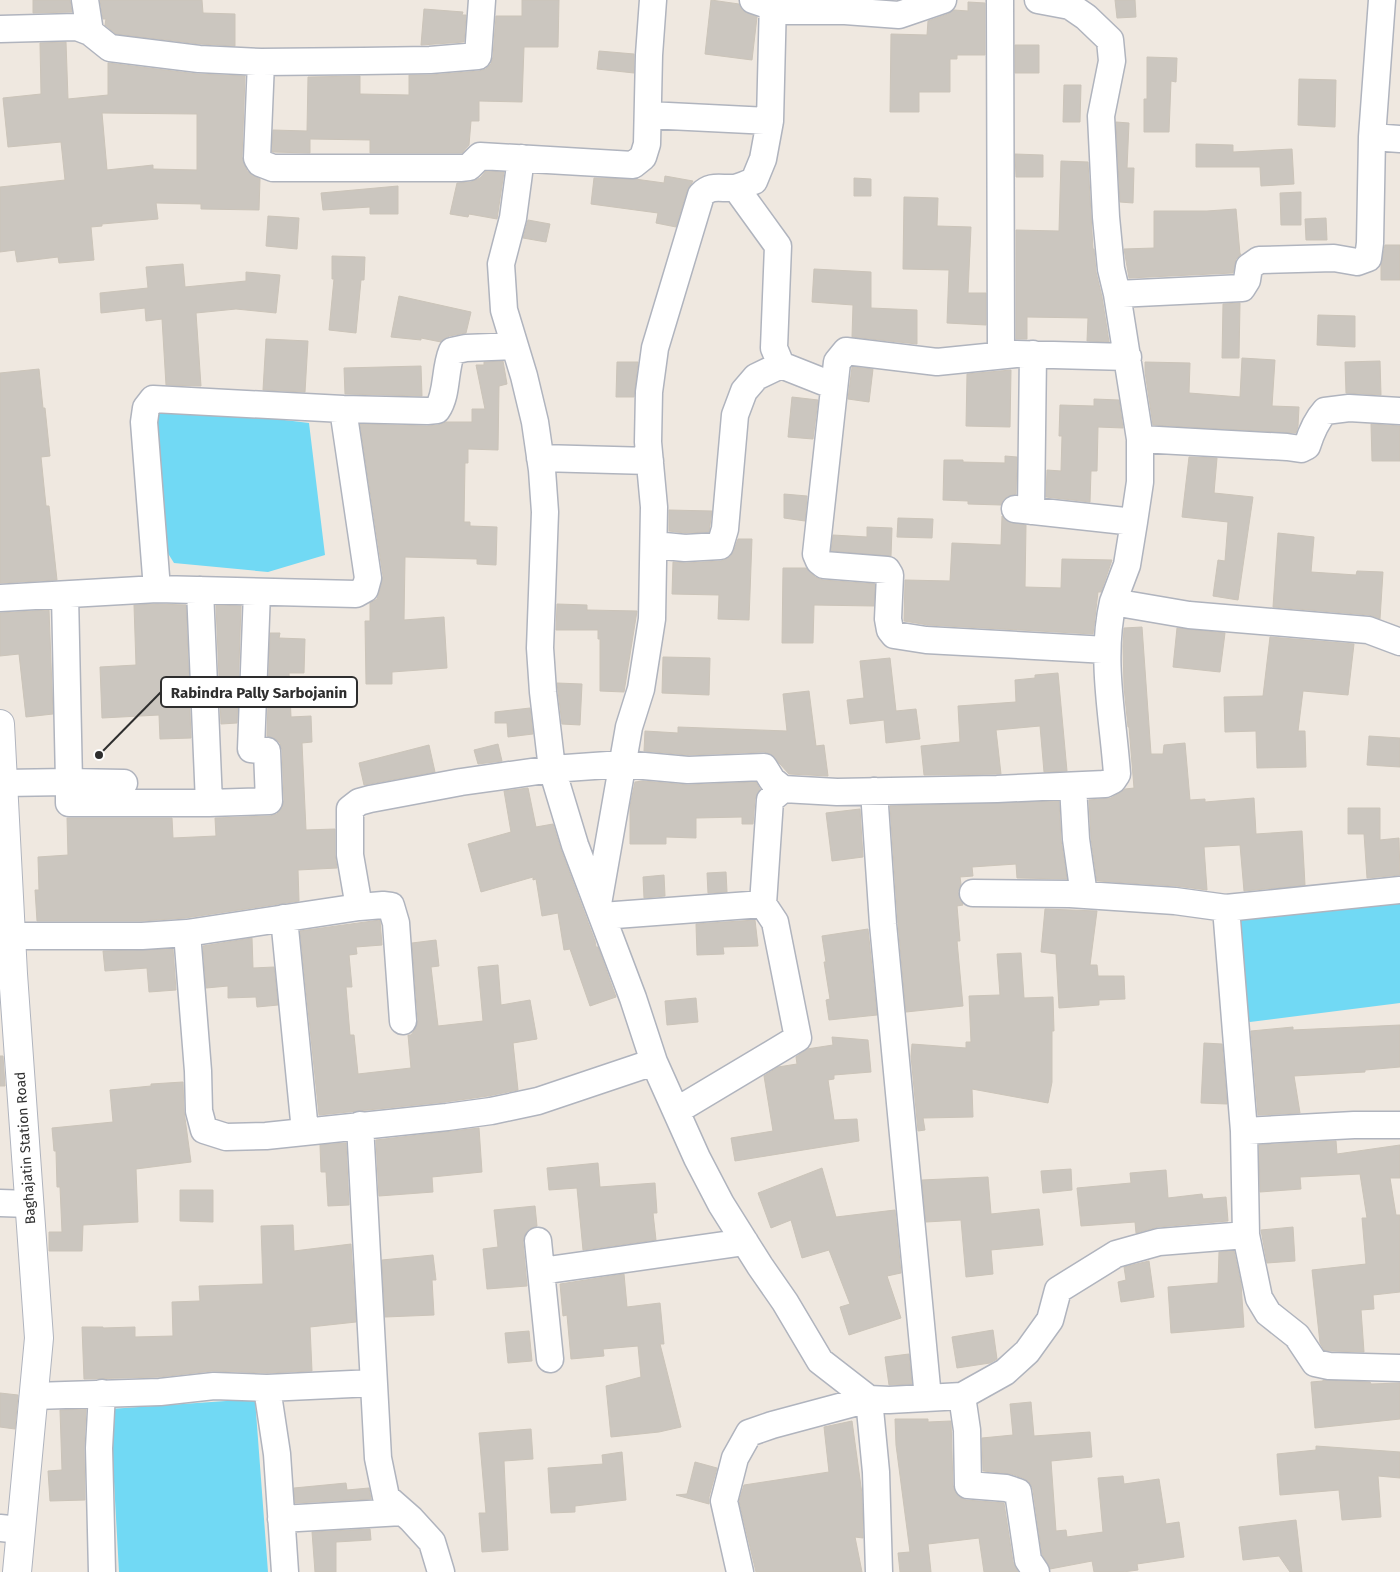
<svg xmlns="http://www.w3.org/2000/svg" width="1400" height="1572" viewBox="0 0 1400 1572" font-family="'Fira Sans',sans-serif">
<rect width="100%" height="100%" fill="#efe8e0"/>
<path fill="#71d9f4" d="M155,404L309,423L325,555L268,572L174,563L154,531Z
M1400,903V1003L1250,1022L1237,1017L1231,937L1249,908Z
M255,1399L268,1572H119L110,1409Z"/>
<path fill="#cbc6bf" stroke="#cbc4b9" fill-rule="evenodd" d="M33,0H70L72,12L33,13Z
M100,0H202L203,13L235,14V46L200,44L116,34L105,25L106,19H103Z
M522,0H559L558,47H524L522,102L479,101V121H471L469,145L462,153H370V140L310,139V153L272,152L273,130L307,131L308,77L360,76V94L409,95V75H431L479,71L486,69L491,64L493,57L496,16H522Z
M711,0L739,4L742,10L757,17L752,60L705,54Z
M1115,0H1135L1136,17L1117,18Z
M968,2L985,3V55H957V59H950V92H919V112H890L891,34L927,35L928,21L948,14L954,10L968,11Z
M424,9L463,12L462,15H466L464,42L421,45Z
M66,42L68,99L108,95V63L197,74L245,76L242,157L247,171L260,179L259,210L201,209V204L156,203L158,219L102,224V226L91,227L94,260L59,263L58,257L17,262L15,250L0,252V187L65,180L61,142L8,147L3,98L41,94L40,43ZM102,113L197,114V170L153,169V165L107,170Z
M1015,45H1039V73H1015Z
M599,51L634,54V73L597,69Z
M1147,57L1177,58L1176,82L1171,81L1169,132H1144V99H1147Z
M1299,79L1336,80L1335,127L1298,125Z
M1064,85H1081L1080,122H1063Z
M1116,122L1129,123L1127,168H1134L1133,203L1120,202Z
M1196,144L1233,145V152L1292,149L1294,184L1261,186L1260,167H1196Z
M1015,154L1043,155V177H1016Z
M1061,161L1088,162L1093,249H1094L1096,272L1102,297L1109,342L1087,341L1088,318L1027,317V339H1016V230L1059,231Z
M486,171L504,172L497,219L469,214L468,217L450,214L457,183L471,182L480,178Z
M665,176L693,181L687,191L676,227L656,223L658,213L591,204L594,178L635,179L664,183Z
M854,178L871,179V196H854Z
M398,186V214H370V207L323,210L321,193Z
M1301,192V225H1281L1280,193Z
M904,197L938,198L937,226L971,227L968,293H986V325L947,323L949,270L903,269Z
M1236,209L1240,254H1241L1236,259L1233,273L1129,278L1124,249L1154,248V211H1207Z
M268,216L299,218L297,249L266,246Z
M1326,218L1327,240H1306L1305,219Z
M528,220L550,224L546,242L523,238Z
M1385,245H1400V280H1381V264Z
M332,256L365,257L364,280H361L356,333L329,330L334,279H332Z
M183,264L185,287L246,281V272L280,275L276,313L236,309L196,313L201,386L166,385L162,319L146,321L145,308L101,313L100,293L148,288L146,267Z
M814,269L871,272V308L917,310V344L852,337L853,305L812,302Z
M399,296L471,312L466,333L449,336L441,342L421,338V340L391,337Z
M1240,303L1239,358H1222L1223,304Z
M1318,315L1355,316V347L1317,345Z
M266,339L308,341L305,392L263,390Z
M1242,358L1275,360L1272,406L1299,407L1298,426L1296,433L1153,425L1145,372V362L1190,363L1189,393L1240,397Z
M503,361L507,384L499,386L498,450L468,449V463H465L464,522H470V526L497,527L496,565L477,564V559L405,557L404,620L444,617L447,668L392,672V684H366L365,621H370V603L377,599L379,593L383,576L360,424L427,426L438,425L446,422H472V409H485L476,365H484V362Z
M1380,361L1381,395L1346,393L1345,362Z
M617,362H638L634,397H616Z
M421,366L422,396L345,394L344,368Z
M852,367L873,369L869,402L848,399Z
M39,369L43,408H45L50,456L41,457L46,506H49L57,580L0,583V373Z
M1011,370L1010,427L966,426L967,374Z
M792,397L818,400L813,439L788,437Z
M1094,399L1119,400L1123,428L1098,427L1097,471H1091L1090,502L1046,497L1047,470L1061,471L1062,436H1059L1060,405L1094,406Z
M1371,424L1400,426V461H1372Z
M1005,456L1017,457L1016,494L1009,496L1003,500L1001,505L968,504V501L943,500L944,460H963V462L1005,463Z
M1189,457L1217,458L1214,493L1253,497L1238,600L1213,596L1218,560L1225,561L1228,522L1182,517Z
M784,494L807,496L805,521L784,518Z
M669,510L712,511L709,532L685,533L669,531Z
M1002,516L1007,521L1026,525L1025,587L1061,588L1062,559L1112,560L1101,592H1098L1093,634L928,625L904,621L905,580L950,581L952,543L1001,545Z
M898,518L933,519L932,538L897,537Z
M867,527L892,528L891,556L831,551L833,535L867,537Z
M1278,533L1314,537L1311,572L1356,575L1357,571L1383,572L1380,619L1369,615L1273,607Z
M738,539H752L749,620L718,619L719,595L672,594L673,562L686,563L721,561L730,557L734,550Z
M783,568H806L815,577L823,580L875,584L874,606L814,605L813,643H782Z
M157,604L186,605L191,738L160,739L159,715L102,718L100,667L136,665L134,605Z
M557,604L587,605V610L637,611L624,692L600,691V639H598V630H556Z
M216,605L241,606L237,723L221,724Z
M49,610L53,714L26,717L19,654L0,656V613Z
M1142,627L1151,754H1163L1164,745L1185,743L1190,800L1205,799V802L1254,798L1256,834L1302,831L1305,885L1244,891L1240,845L1204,847L1207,890L1176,886L1097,881L1091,838L1089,800L1111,798L1125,789L1134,788L1129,727H1128L1124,687L1123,646L1124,628Z
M1177,628L1225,633L1220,672L1173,667Z
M270,633H280L279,638L305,639L304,673H289L291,717L311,716L312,742L302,743L306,830L335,829V855L337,868L298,870L299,901L185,918L142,921H37L35,890H39L38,857L68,855L67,818H172L173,838L216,836L215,818L270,816L277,814L282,808L284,800L282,750L280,743L276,739L267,736Z
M1270,637L1354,644L1348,695L1303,691L1298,731H1305L1306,767L1257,768L1256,731L1225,732L1224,697L1263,696Z
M663,657L710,658L709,695L662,693Z
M890,658L896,711L916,709L920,739L886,743L884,720L850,724L847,700L864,698L860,661Z
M1058,673L1067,771L1044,772L1040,726L996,730L1001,774L924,775L921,746L960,742L958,706L1016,702L1015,680L1035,678V675Z
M557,683L582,684L580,725L562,724Z
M809,691L816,746L824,745L828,776L789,774L771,754L764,752L688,755L644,751L645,731L678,733V727L787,731L783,694Z
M530,708L533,734L508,737L507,723H495V712Z
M1369,736L1400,738V767L1367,765Z
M498,744L502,761L478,764L474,750Z
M429,745L435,772L364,785L359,763Z
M643,781L688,785L756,782L760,789L755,799L753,824H742V817L696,818V838L666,837V844H630V806L635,782Z
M528,788L536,827L553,824L561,850L595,941L596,947H598L616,997L590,1006L570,949L564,950L558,913L542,916L536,879L533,880V877L481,892L468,844L511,832L504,791Z
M1059,801L1061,840L1067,879L1017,878L1016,864L972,867L973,876L960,877L961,884L958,892L963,905L957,906L960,941H957L963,1006L906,1012L898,923L890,806Z
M1348,808H1380V840L1399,838L1400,875L1367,878L1364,834H1348Z
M860,809L863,857L832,861L826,813Z
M726,872L727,892L708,893L707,873Z
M664,875L665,896L644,898L643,877Z
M1045,909L1097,911L1090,965H1097L1098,976H1124L1125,999L1099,1000V1005L1059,1008L1056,954L1041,952Z
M380,920L382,945L356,947L357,954L349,955L352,987H346L350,1035H354L358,1074L411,1068L408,1035H411L416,1028L418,1020L412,943L436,940L439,966L431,967L438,1026L483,1021L478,967L498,965L501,1005L530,1000L537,1039L513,1043L518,1090L488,1096L445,1102L319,1115L300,931Z
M755,920L758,946L723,947L724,954L697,955L696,924Z
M868,929L877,1015L829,1020L826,1000L830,999L824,962H826L822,936Z
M252,938L253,968L274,967L278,1005L257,1007L256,997L228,998V986L206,988L203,946Z
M173,949L176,990L149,992L147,968L105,971L103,951Z
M1021,953L1024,998L1053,997L1054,1031H1052V1082L1048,1103L972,1089L973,1117L923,1118L925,1130L918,1131L911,1056L912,1044L966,1048V1042H971L969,996L1000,995L997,954Z
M696,998L698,1022L667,1025L665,1001Z
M1400,1025V1067L1365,1070V1072L1294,1076L1300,1113L1258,1115L1251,1031L1293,1027V1030Z
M832,1037L868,1040L871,1072L834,1075V1079L828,1080L834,1120L857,1119L859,1141L735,1161L731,1138L773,1131L764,1076L778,1067L797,1064L796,1057L807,1049L833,1045Z
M1204,1043L1222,1044L1227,1104L1201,1103Z
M0,1056H3L5,1086H0Z
M183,1082L184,1111L191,1162L136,1169L138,1222L83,1225L82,1251H49V1232H62L60,1187H57L56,1151H54L52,1128L113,1122L110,1090L151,1086V1084Z
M479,1128L482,1172L432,1177L433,1192L379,1196L376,1140Z
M1336,1141L1337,1154L1400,1145V1178H1390L1396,1215H1400V1292L1373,1295L1374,1309L1361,1310L1364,1352L1331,1351L1324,1350L1320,1343L1312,1270L1366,1264L1362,1218H1367L1360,1174L1300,1177L1301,1189L1260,1192L1259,1145Z
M346,1143L349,1205L328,1206L326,1172H321L320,1145Z
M598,1163L600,1187L655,1183L657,1213H653L656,1240L583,1250L577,1188L549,1190L547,1168Z
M822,1168L836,1217L895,1210L901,1273L887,1276L901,1318L849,1335L840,1307L850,1304L829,1250L802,1258L791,1220L771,1228L758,1193Z
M1071,1169L1072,1190L1043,1193L1041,1171Z
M1166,1170L1168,1198L1202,1194L1203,1199L1226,1197L1228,1221L1158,1227L1136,1233L1135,1222L1081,1226L1077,1188L1131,1183L1130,1173Z
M988,1177L991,1214L1039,1209L1043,1245L991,1250L993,1274L966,1277L961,1220L926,1222L922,1180Z
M180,1190H213V1222L180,1221Z
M535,1206L537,1226L529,1229L525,1234L523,1242L527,1286L487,1289L483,1249L498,1247L494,1210Z
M293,1225L294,1251L351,1244L356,1322L310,1327L312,1371L267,1373L212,1371L159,1377L84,1379L82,1327H103V1328L135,1327V1337L173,1336L172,1302L200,1301L199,1286L263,1284L261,1226Z
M1293,1227L1295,1261L1267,1263L1261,1230Z
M1234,1251L1241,1284L1244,1327L1171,1333L1168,1287L1218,1283L1219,1252Z
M433,1255L436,1280H432L434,1315L385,1317L382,1260Z
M1149,1261L1154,1297L1121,1302L1118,1282L1126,1280L1124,1267Z
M624,1274L627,1307L660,1303L664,1344H660L681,1427L659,1432L611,1437L606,1386L641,1377L638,1346L603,1349L604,1356L571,1359L567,1315L563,1316L560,1284Z
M993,1330L997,1359L990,1363L957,1368L952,1337Z
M529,1331L532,1361L508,1363L505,1333Z
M909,1354L912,1384L889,1385L885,1357Z
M1323,1380L1370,1382L1371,1384L1400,1383V1419L1315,1428L1311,1382L1323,1381Z
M0,1393L18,1395L15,1429L0,1427Z
M1031,1402L1034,1436L1090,1432L1092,1457L1051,1461L1056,1531L1066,1530L1067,1537L1103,1532L1098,1478L1123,1476L1124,1484L1159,1479L1166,1524L1179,1522L1184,1557L1137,1564L1138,1570L1123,1572H1094L1092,1561L1050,1569L1042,1554L1033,1490L1030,1483L1023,1478L1011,1474L983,1471L982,1438L1013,1435L1010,1404Z
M86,1409L84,1448L85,1500L50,1501L48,1471L62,1470L60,1410Z
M895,1419H928V1422L951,1421L953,1485L955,1492L960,1497L966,1500L1004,1503L1013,1562L1018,1572H984L979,1538L928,1544L931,1572H900L898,1553L910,1552L896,1445Z
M852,1421L862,1494L863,1538L855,1537L862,1572H756L739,1501L744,1485L829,1472L824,1427Z
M531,1429L533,1459L504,1461L508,1550L482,1552L479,1513H486L479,1433Z
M1316,1446L1400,1452V1478L1378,1476L1381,1517L1342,1520L1339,1490L1280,1495L1277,1454L1316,1450Z
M622,1452L626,1500L575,1506V1512L551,1513L548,1468L603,1464L602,1455Z
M695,1462L717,1468L709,1497V1504L676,1495L687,1494Z
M346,1483L347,1490L369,1488L371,1499L295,1503L294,1488Z
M1296,1520L1302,1572H1290L1279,1556L1243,1560L1239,1527Z
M370,1529L371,1540L336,1542V1572H315L312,1532Z"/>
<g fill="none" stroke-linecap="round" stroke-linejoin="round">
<defs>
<path id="minor" d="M85,0L90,32
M753,0L785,11H845L899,15L943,0
M1000,0L1001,355
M1038,0L1070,6L1086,17L1110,40L1112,61L1101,116L1106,217L1111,269L1117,294L1140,439V482L1134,522L1127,565L1113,602
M0,29L77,27L90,32L110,48L199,59L261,62L363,61L430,60L478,56L482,0
M261,62L257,158L260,163L273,168H460L469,167L480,156L633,165L643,157L647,144L649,55L653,0
M648,115L770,121
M1372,137L1400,139
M736,188L778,246L774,348L781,365L834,386
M1117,294L1242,288L1247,280L1249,267L1259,260L1334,258L1357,262L1368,258L1370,243L1372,137L1382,0
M343,409L427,411L437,410C448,394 444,370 452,351L466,348L514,346
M1140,439L1287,447L1301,449L1307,446C1311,433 1316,421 1325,411L1349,408L1400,411
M540,458L650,461
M1015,509L1134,522
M1031,511L1033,354
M654,545L685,548L720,546L725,529L735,415L744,391L756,377L781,365
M200,590L209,803
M65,595L69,782L124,783
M0,598L157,589L356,594L365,589L368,578L343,409L153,399L146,408L144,422L157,589
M1107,650L926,640L894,635L890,630L888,619L890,575L887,570L824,565L819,561L816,554L837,362L846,351L937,362L1016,354L1128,357
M3,783L69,782V803H209L269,801L267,751L251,749L257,592
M1073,786L1076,839L1084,895
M874,791L883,924L928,1398
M973,893L1070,894L1175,901L1226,908L1244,1131L1246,1235
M598,904L629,727L641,689L652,619L654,507L648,442L649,392L655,348L701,195C711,184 721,189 734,188C741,187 748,183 754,181L763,159L770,121L773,0
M359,907L383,905L391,906L396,923L403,1021
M1226,908L1400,890
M602,916L763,904L770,800L783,789
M284,918L305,1131
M187,933L359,907L350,855V809L359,802L370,799L461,782L552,769L622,764L688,770L764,767L772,780L783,789L837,792L997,789L1105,784L1113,780L1117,774C1113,717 1100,659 1113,602L1189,615L1368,630L1400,642
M11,936H142L187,933L198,1071L199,1111L204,1130L226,1137L266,1136L447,1117L491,1111L538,1101L654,1062L633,998L575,845L552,769L543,692L540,648L545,512L542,470L535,422L524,376L504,310L501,264L513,218L521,158
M654,1062L697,1158L721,1204L760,1266L785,1302L820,1361L869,1399L772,1425L749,1433L735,1458L724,1501L740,1572
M676,1111L798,1038L775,922L763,904
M360,1125L378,1458L386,1497L411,1519L432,1542L441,1572
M1244,1131L1354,1125H1400
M0,1203L29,1204
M538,1241L541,1271
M550,1359L541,1271L745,1242
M267,1388L373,1383
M102,1393L99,1448L102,1572
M34,1396L160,1392L214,1386L267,1388L277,1454L285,1572
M962,1396L967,1430L968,1485L1006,1488L1018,1492L1028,1560L1036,1572
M281,1519L402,1512
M0,1528L20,1530
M879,1572L876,1472L869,1399L889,1400L962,1396L1005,1372L1027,1352L1050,1320L1058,1290L1116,1254L1159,1242L1246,1235L1259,1298L1268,1313L1297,1336L1315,1363L1329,1366L1400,1368"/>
<path id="tertiary" d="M0,724L13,974L39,1338L17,1572"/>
</defs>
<use href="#minor" stroke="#b0b4be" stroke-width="29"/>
<use href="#tertiary" stroke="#b0b4be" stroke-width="30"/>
<use href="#minor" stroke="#fff" stroke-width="26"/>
<use href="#tertiary" stroke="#fff" stroke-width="28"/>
</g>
<g text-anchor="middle" stroke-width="4.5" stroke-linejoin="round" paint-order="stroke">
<g font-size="14" fill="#2e2e2e" stroke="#fff">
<text transform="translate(25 1148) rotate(-94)" y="5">Baghajatin Station Road</text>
</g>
</g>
<path fill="none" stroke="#2e2e2e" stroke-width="2" d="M99 755L161 692"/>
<circle fill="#2e2e2e" stroke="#fff" stroke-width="2" cx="99" cy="755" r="5"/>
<rect fill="#fff" stroke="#2e2e2e" stroke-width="2" x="161" y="677" width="196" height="30" rx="5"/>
<g font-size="15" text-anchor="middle" font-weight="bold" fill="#2e2e2e">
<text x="259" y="698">Rabindra Pally Sarbojanin</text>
</g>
</svg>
